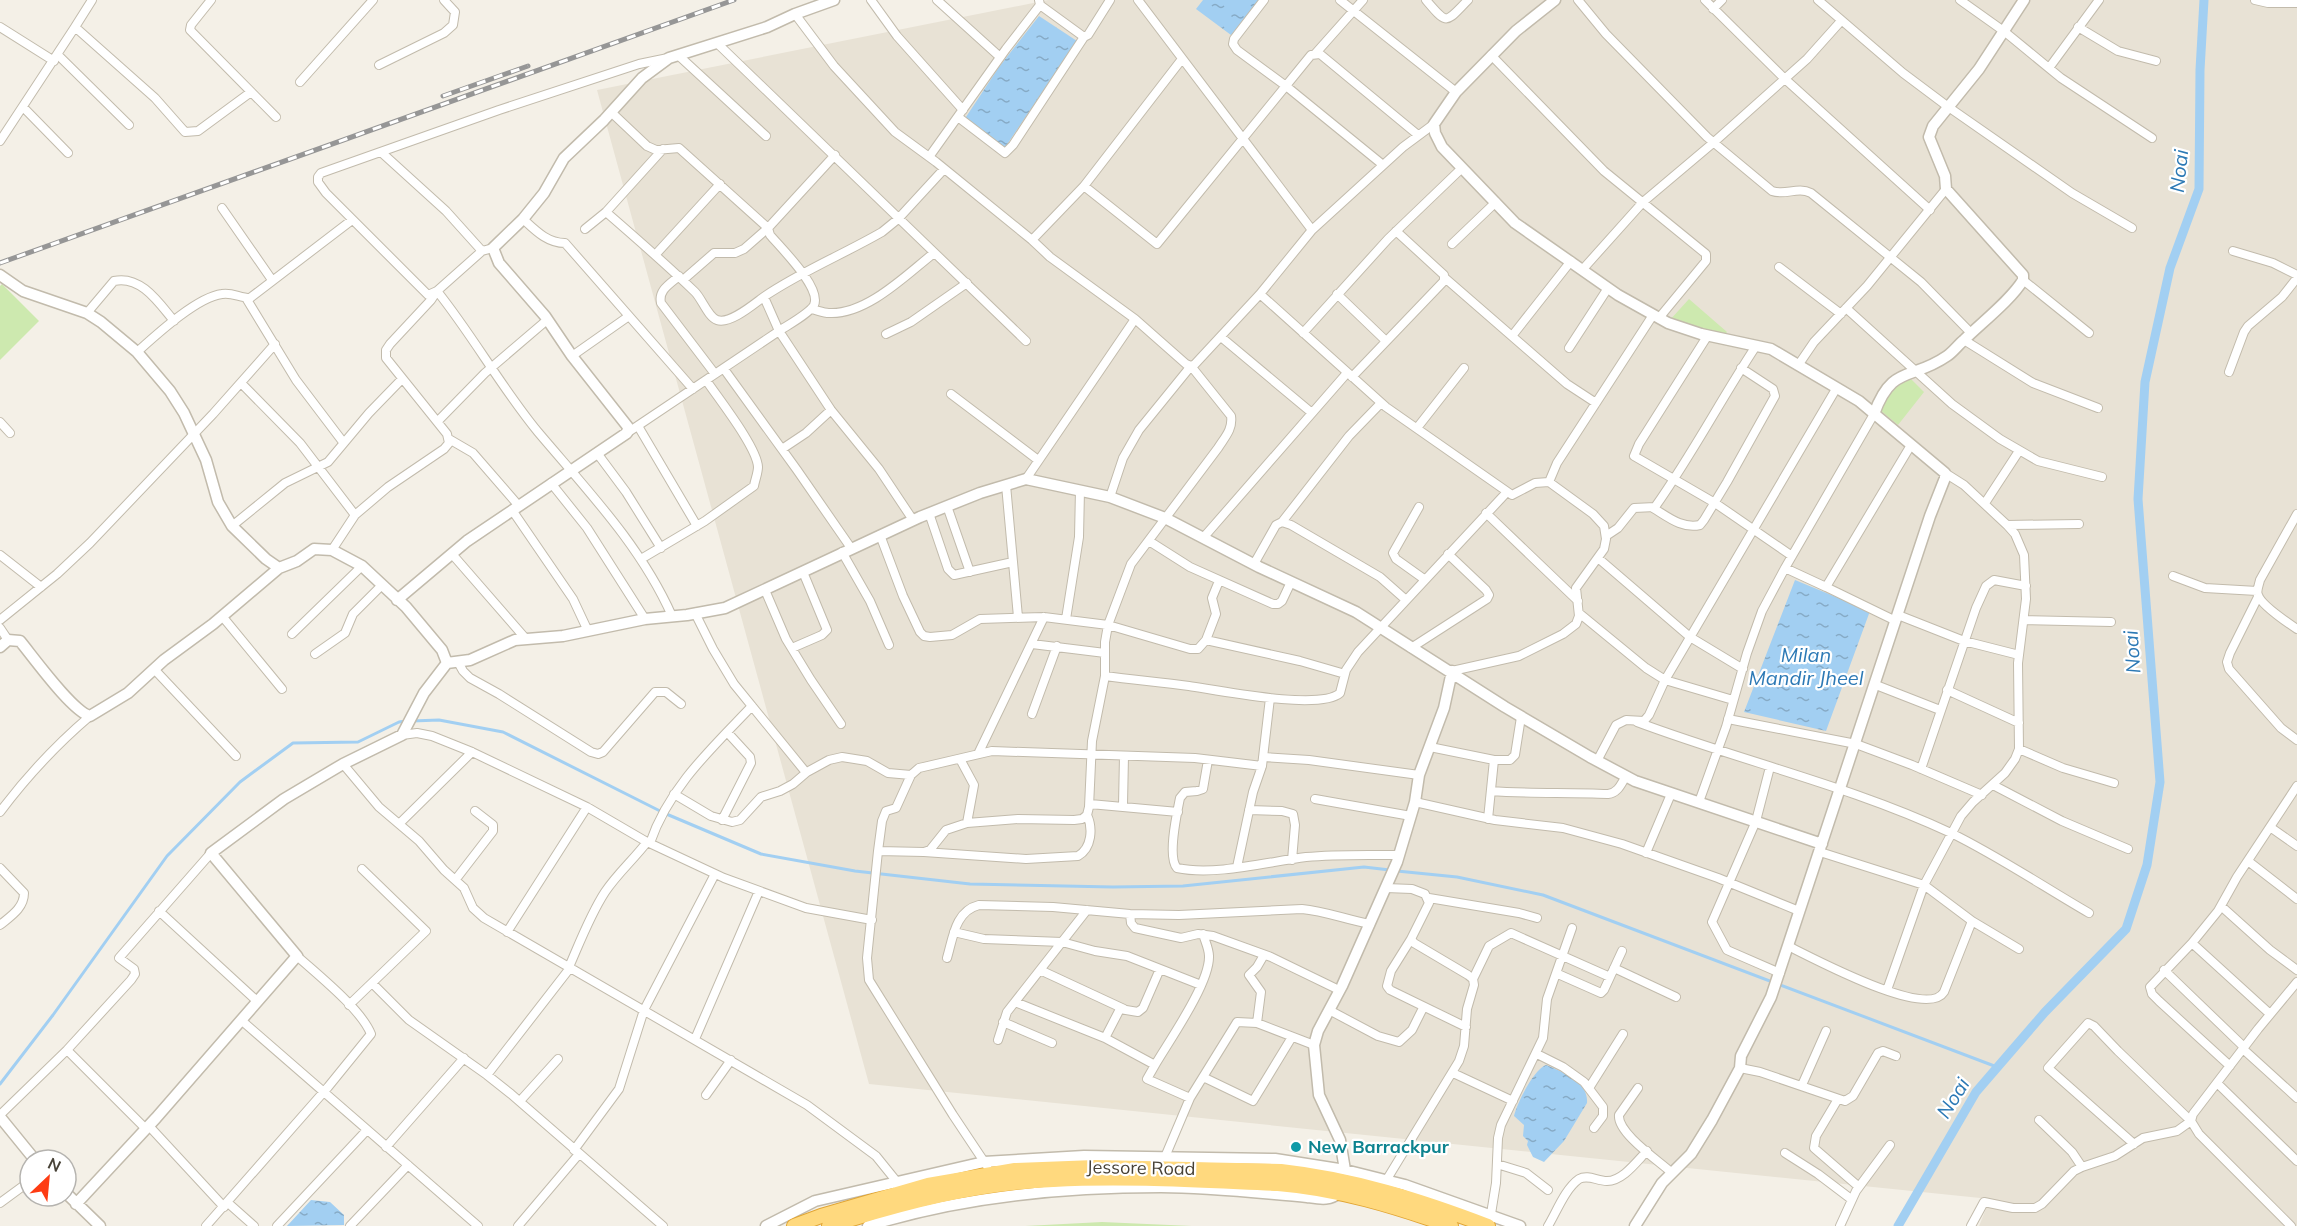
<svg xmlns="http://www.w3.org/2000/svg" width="2297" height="1226" viewBox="0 0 2297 1226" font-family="Mulish,sans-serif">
<defs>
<pattern id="water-ripples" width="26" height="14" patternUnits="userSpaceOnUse" patternTransform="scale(1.5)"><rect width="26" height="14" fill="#a2cff2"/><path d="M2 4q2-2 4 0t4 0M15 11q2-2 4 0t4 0" fill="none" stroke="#86aac5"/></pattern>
</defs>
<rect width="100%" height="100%" fill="#f4f0e7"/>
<path fill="#e8e2d5" d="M1048,0H2297V1226H1979L1990,1199L869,1084L597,90Z"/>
<path fill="#cde9af" d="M2,284L39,321L0,360V286Z
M1689,299L1727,332L1724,336L1669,321Z
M1910,378L1924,392L1898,425L1880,410L1889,392Z
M1102,1222L1192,1226H1025Z"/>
<path fill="url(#water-ripples)" d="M1203,0H1260L1231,35L1196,9Z
M1039,16L1077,41L1004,149L964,120L999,67Z
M1795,580L1870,611L1826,731L1744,712Z
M1546,1065C1563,1072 1589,1082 1587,1103L1564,1141L1544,1162L1533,1157L1527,1145L1528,1141L1523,1136L1524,1125L1514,1116C1517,1103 1534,1069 1546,1065Z
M311,1200L330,1202L344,1215V1225L287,1226Z"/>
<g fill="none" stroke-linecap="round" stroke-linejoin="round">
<path stroke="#a2cff2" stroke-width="3" d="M412,721L439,720L503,732L664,813L761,854L855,871L970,884L1113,887L1183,886L1364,867L1390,870
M1397,871L1457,877L1543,895L1997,1067
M0,1084L53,1015L167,856L240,782L293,743L358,742L399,722L406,721"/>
<path stroke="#a2cff2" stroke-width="9" d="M1898,1226L1976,1092L2045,1012L2126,929L2147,865L2160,782L2138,499L2145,382L2170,268L2199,189L2200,70L2204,0"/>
<defs>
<path id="minor" d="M92,0L75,27L155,98L185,132L198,131L251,92
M211,0L191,25L190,30L276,117
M871,0L897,36L963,110
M937,0L1000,57
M1138,0L1312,230L1260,294
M1264,0L1234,39L1233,44L1237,50L1286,86L1383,165
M1340,0L1456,92
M1426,0C1448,26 1445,23 1468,0
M1578,0L1606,34L1707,137L1772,191C1786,196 1797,186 1811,193L1921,282L1971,333
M1705,0L1785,79L1930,210
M1818,0L1903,73L1947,106L2072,193L2132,228
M1960,0L2005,32L2061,78L2152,138
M2255,0L2268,3H2297
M1040,5L1084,37L1088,35L1110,0
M1713,9L1722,0
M795,14L834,66L895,132L936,162L1032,240L1050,257L1135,319L1186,364L1191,366L1195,364L1260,294L1386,407L1512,495L1535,483L1549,482L1593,514L1604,526L1606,539L1604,549L1576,588L1579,616L1576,624L1563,634L1519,656L1452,671
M0,27L54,61
M2078,27L2118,51L2156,61
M718,44L1026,341
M1315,54L1363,0
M58,55L129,125
M678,55L766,136
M1491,55L1604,171L1706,254V261L1659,318
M1182,59L1084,186L1157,244L1311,55L1320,54L1418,135
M379,65L444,33L453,25L455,12L444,0
M2049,68L2099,0
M300,82L373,0
M23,107L68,153
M611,112L647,146L656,150L679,148L768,228L744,249L735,253H714L683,280
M958,117L1005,153L1013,145L1084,37
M0,141L75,27
M381,152L446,211L482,251
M835,155L768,228L770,235C781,248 822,288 814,305C810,313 788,325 779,331L831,410L879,469L913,520
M929,157L1006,49L1040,5L1039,0
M222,208L272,280
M606,212C636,238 666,264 695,292C702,299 708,317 717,320C730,325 755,303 765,296C802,271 844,254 882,232L898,219L944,169
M523,219C535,230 547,243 565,243L693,389
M585,229L606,212L663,149
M1312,230L1403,147L1434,124
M1032,240L1084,186
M1452,244L1496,202
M493,248L482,251L437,291L428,295L326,193L318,182V177L321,173L499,110L639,64L668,58
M2233,251L2273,263L2297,275
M656,254L720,184
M1779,267L1841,314
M1583,269L1643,202L1713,143L1807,59L1841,21
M679,276C670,284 658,290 661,303L715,374
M1445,278L1567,384L1596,403
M2023,280L2089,333
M1337,294L1385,340
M246,298L296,380L343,442
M1846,308L1952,404L2000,439L2038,461L2102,477
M811,309C817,310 823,313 829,313C867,315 907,274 934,253
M87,313L114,281C141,275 159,303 174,321
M1303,333L1388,239L1462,168
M886,334L911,322L967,283
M1708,335L1639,444L1634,456L1715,503L1792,556
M1512,336L1571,261
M1221,337L1312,413
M1964,340L2033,383L2098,408
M1569,348L1608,288
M137,352C156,335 197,297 222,294C232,292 240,298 250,298L352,220
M572,356L629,316
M1799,364L1814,342L1867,286L1946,189
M724,369L797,470L851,548
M2229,372L2244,332L2248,326L2282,297L2297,278
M1352,377L1444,281V275L1396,231
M241,383L300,443L355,515
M951,394L1038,460
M438,421L485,373L547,320
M0,422L10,433
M638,426L697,526
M1417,428L1464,368
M627,433L779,331L764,297
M449,439L473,453L519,506
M782,449L806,433L831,410
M597,453L626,492L661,548
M1026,479L1135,319
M1549,482L1557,463L1653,315
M551,483L587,528L645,619
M1006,485L1018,617
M1985,503L2019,451
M947,506L970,572
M1419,507L1393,553L1396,559L1424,579
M1653,508C1668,517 1682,529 1700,525L1704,520L1727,482L1775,396L1773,389L1741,368
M512,510L573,599L588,631
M929,513L948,569L954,575L1013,562
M1486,513L1578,601
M2297,514L2260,580C2259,585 2256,591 2258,595C2261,605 2288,623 2297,629
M1282,522L1349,436L1381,403
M2007,525L2079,524
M232,526L285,483L328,462L369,413L402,379
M880,535L903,596L920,632L924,636L930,637L952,635L980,619L1044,617L1108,625L1190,649H1198L1206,640L1216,614L1212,598L1219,581
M1606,536L1618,528L1634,508L1655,507C1692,455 1721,399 1756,346
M1203,538L1347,373
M1149,541L1190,567L1273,604H1278L1282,601L1291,582
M332,550L355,515L388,487L444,449L449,443L447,434L386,358V350L390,344L431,300L437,291C473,336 501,387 538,432C587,490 641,546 672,616
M842,552L870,601L889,645
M452,554L526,639
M0,555L41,587
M1598,558L1690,637L1743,669
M641,559L705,521L754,486C755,480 758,473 758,467C757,447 718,398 706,380
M1254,564L1276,525L1282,522L1291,525L1380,577L1406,600
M1785,568L1874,414
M2173,576L2205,588L2257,591
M1826,587L1896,621
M765,590L786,639L811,680L841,724
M2258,597L2230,653L2227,662L2229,669L2281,728L2297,740
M695,613L713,649L734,684L804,770L807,772L829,760L842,757L867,761L888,773L911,775
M1579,613L1646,668L1665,680L1733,700
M1898,615L1964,641L2019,655
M222,616L282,689
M1066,619L1079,537L1080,490
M0,620L57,574L90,543L213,414L275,344
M2025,620L2111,622
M0,628L8,640
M292,634L362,566
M1206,640L1300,661L1345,674
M1032,644L1105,653
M792,648L822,635L827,630L803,572
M1411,648L1487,599L1489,595L1486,590L1448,554
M315,654L345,633L353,614L382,585
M458,662L463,671L470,678L499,694L591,752L598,754L603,752L655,692H666L681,704
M154,669L236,756
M1105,676C1133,680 1161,682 1189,686C1217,690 1320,711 1340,693L1346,670L1358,652L1507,492
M1876,685L1940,710
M1947,690L2019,723
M1032,714L1057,646
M1728,719L1856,744L1912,765L1982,795
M1637,722C1741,761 1851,786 1951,833C1998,856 2044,887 2089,913
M402,735L417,733L432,736L472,752L587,807L647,842L724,878L806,908L872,920
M1430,747L1494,760H1510L1515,755L1521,717
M2019,749L2063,768L2114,783
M979,752L1044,617
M1263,757L1309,760L1419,775
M960,759L974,785L967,823
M1208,760L1203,789L1197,791L1185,792L1180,798C1177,813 1167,857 1177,868C1215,876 1267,862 1306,857C1337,854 1368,855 1399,855
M1597,761L1616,725L1626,720L1644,721L1649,715L1665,680L1836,389
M343,764L379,807L419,841L444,870L464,888L473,908L484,918L807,1105L876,1156L897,1182L898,1187
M1770,767L1756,821L1712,922L1727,950L1780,973
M1921,769L1976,608L1986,586L1994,580L2026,586
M1993,785L2062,821L2128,849
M1491,791C1530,794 1569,792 1608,794C1618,793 1621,784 1626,776
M674,794L711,816L732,822L740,820L761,797L780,791L793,784L807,772
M1315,799L1411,816
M1415,802L1495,820L1563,828L1622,844L1718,878L1799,911
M1699,802L1726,727L1747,653L1762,611L1785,568L1826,587L1911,445
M1090,804L1178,812
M1123,805L1124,756
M1249,810L1282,811L1293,814L1295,825L1292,860
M0,812C27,776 56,745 90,716
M1488,819L1494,760
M722,820L751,763L750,757L727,732
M399,824L472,752
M2270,827L2297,846
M650,843C669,787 712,748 752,706
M878,851L924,852L930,850L946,830L967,823L1018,819L1074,820L1082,819L1087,815L1089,807L1092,741L1105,676V642L1108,625L1131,564L1218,448C1225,437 1233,429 1231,416L1191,366L1139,430L1123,458L1110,497
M924,852L1026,859L1078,856C1092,848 1093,828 1087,815
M1820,852L1924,885L1961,816L1973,802L2005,773L2015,759L2019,749L2018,663L2026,599L2024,555L2015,534L2007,525L1964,485L1945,473
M1646,853L1671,794
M2248,861L2297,899
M1237,867L1253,792L1262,766L1270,698
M0,868L24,893C24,908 11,916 0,925
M456,879L493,831V825L475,811
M1429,898L1519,913L1537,918
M2221,906L2270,950L2297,970
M159,911L257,1001
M1130,914L1131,923L1135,928L1181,938L1198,934L1213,936L1271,957L1339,990
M507,932L587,807
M954,932L984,939L1062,942L1095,951L1127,956L1201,985
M1411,939L1391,971L1387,986L1390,990L1466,1027
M2192,943L2270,1014
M1788,946C1813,958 1927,1020 1944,992L1972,921
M947,958C953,938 955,911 979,905L1053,907L1130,914L1179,915L1302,909C1325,911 1347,920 1370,924
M569,967C580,942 590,915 605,892C617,874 634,859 647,842
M1614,968L1676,997
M1040,970L1124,1009
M2164,970L2244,1047
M1558,974L1601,993L1604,990L1622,951
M1473,979L1489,946L1511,933L1610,977
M372,983L409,1020L487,1075L511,1094L663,1226
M1887,990L1924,885L1972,921L2019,949
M1015,1002L1105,1038L1155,1065L1147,1079L1190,1098L1237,1022L1257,1023L1314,1045
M349,1005L426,931L362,869
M1329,1010L1378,1036L1399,1042L1412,1030L1423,1008
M241,1020L478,1226
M1003,1022L1052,1043
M1257,1023L1261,992L1249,975L1257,967L1264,955
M1105,1038L1120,1009L1138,1012L1143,1008L1160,969
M695,1039L759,891
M998,1040L1007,1012L1087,910
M2243,1049L2297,1098
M67,1050L146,1129
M1537,1054L1563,1067L1584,1082L1603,1107V1116L1594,1128
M1155,1065C1169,1041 1210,983 1209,956C1209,949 1205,941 1203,934
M2230,1066L2159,1001L2152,994L2150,987L2192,943L2218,911L2237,877L2297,786
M1740,1068L1760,1072L1845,1101L1853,1096L1878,1053L1883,1051L1896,1056
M1453,1073L1513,1101
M487,1075L570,968
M1203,1077L1253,1101L1292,1037
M2217,1083L2297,1161
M1802,1085L1826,1031
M1589,1088L1623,1034
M1638,1088L1619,1115C1617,1133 1659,1161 1672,1173
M706,1095L731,1060
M1838,1099L1816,1136L1814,1148L1859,1187
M520,1101L558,1059
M0,1115L67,1050L131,980L135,974L134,969L119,958L211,853
M2039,1120L2072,1152L2082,1167
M149,1126L224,1207
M386,1147L464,1058
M574,1150L619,1089L644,1010L715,874
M1785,1153L1818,1174L1851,1199
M1165,1157L1190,1098
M1497,1164L1526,1173L1548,1190
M987,1166L953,1115L869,980L867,958L878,851L882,821L886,811L896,808L911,775L919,768L992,751L1195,758L1262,766
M1384,1184L1459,1061L1464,1046L1467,1009L1474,985L1473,979L1468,975L1414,943L1411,939L1429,903L1425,894L1412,889L1386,888
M227,1202L254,1226
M0,1203L30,1181
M1490,1220L1496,1183L1498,1138L1501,1125L1543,1038L1547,999L1572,928
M206,1226L328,1087L371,1034C361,1009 318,975 297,956
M277,1226L367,1130
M350,1226L408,1165
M518,1226L579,1154
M1548,1226C1557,1211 1565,1189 1579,1179C1588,1174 1597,1181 1607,1181C1623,1181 1637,1161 1647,1151
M1840,1226L1856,1191L1890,1145
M1971,1226L1984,1202L2013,1208H2035L2042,1204L2074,1171L2082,1167L2115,1156L2143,1138L2177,1131L2191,1121L2118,1051L2094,1026L2088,1023L2048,1068L2134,1144
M2291,1226L2199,1134L2191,1121L2193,1114L2258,1029L2297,982"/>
<path id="tertiary" d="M1555,0L1516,31L1456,92L1434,124L1435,133L1442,147L1515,223L1618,295L1668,323L1701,334L1771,349L1859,401L1945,473V478L1930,516L1771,997L1741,1056L1740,1068L1712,1120L1691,1154L1662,1183L1635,1226
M0,275L23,291L87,313L101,322L137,352L170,391L184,413L206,460L218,502L232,526L266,559L279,568L297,561L314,549L332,550L362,566L406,607L442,650L447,663L424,693L402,735L343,764L284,799L211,853L297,956L156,1118L76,1204
M1874,414C1892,364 1911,381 1947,356C1953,352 1958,345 1964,340C1980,324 2012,299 2023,280V275L1946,189L1945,176L1929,137L1933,126L1979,69L2024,0
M397,600L467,541L627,433L628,427L572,356L545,316L499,263L493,248L523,219L544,193L564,158L604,120L642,78L669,58L767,27L795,14L834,0
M0,647L8,640L20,641C34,658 72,711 90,716L128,693L164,660L213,624L279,568
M447,663L470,660L515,640L563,636L645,619L687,615L725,608L920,517L980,493L1026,479L1110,497L1165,518L1259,567L1356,612L1505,707L1590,757L1635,781L1822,844
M0,1117L35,1160
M1345,1170L1340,1140L1319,1095L1314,1045L1318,1031L1342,986L1397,862L1415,802L1419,775L1444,708L1452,671
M66,1193L100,1226
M766,1226L815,1201L984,1162L1084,1156L1275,1159L1345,1170L1405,1185L1520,1226
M868,1226C963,1196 1062,1187 1161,1187C1210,1187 1259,1193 1307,1197C1321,1199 1329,1201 1341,1192"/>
<path id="trunk" d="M794,1226L821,1216L928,1185L1015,1170L1095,1167L1281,1171C1353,1179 1420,1200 1488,1226
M829,1226C902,1203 977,1183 1053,1180C1128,1176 1204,1181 1278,1184C1339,1189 1394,1206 1451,1226"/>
</defs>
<use href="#minor" stroke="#c2bbac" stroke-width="10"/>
<use href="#tertiary" stroke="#c2bbac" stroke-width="13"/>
<use href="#trunk" stroke="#e1a534" stroke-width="16"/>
<use href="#minor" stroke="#fff" stroke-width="8"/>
<use href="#tertiary" stroke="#fff" stroke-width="10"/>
<use href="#trunk" stroke="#ffd97e" stroke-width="14"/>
<defs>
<path id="rail" d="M443,96L528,66
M0,263L734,0"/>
</defs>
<use href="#rail" stroke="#969696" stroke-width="5"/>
<use href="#rail" stroke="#fff" stroke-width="3" stroke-dasharray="9" stroke-linecap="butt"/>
</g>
<circle fill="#0f9aa8" stroke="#fff" stroke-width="2" cx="1296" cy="1147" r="6"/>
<g text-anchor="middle" stroke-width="4.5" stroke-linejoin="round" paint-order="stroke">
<g font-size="18" font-weight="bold" fill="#0d838f" stroke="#fff" text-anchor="start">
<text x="1308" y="1153">New Barrackpur</text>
</g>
<g font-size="18" fill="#474136" stroke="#fff">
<text transform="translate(1141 1168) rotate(1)" y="6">Jessore Road</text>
</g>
<g font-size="20" font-style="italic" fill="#2c79b5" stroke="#fff">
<text transform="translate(2179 171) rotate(-84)" y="7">Noai</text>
<text transform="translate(2132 652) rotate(-94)" y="7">Noai</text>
<text x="1806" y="662">Milan<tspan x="1806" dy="23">Mandir Jheel</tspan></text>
<text transform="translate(1953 1098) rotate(-58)" y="7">Noai</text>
</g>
</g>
<g transform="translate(48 1178) rotate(26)"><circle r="28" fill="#ffffff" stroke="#b5b3af" stroke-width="1.5"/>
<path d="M0-4.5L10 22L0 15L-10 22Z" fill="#fe3c13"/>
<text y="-9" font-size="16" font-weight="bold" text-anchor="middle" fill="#474136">N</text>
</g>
</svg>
